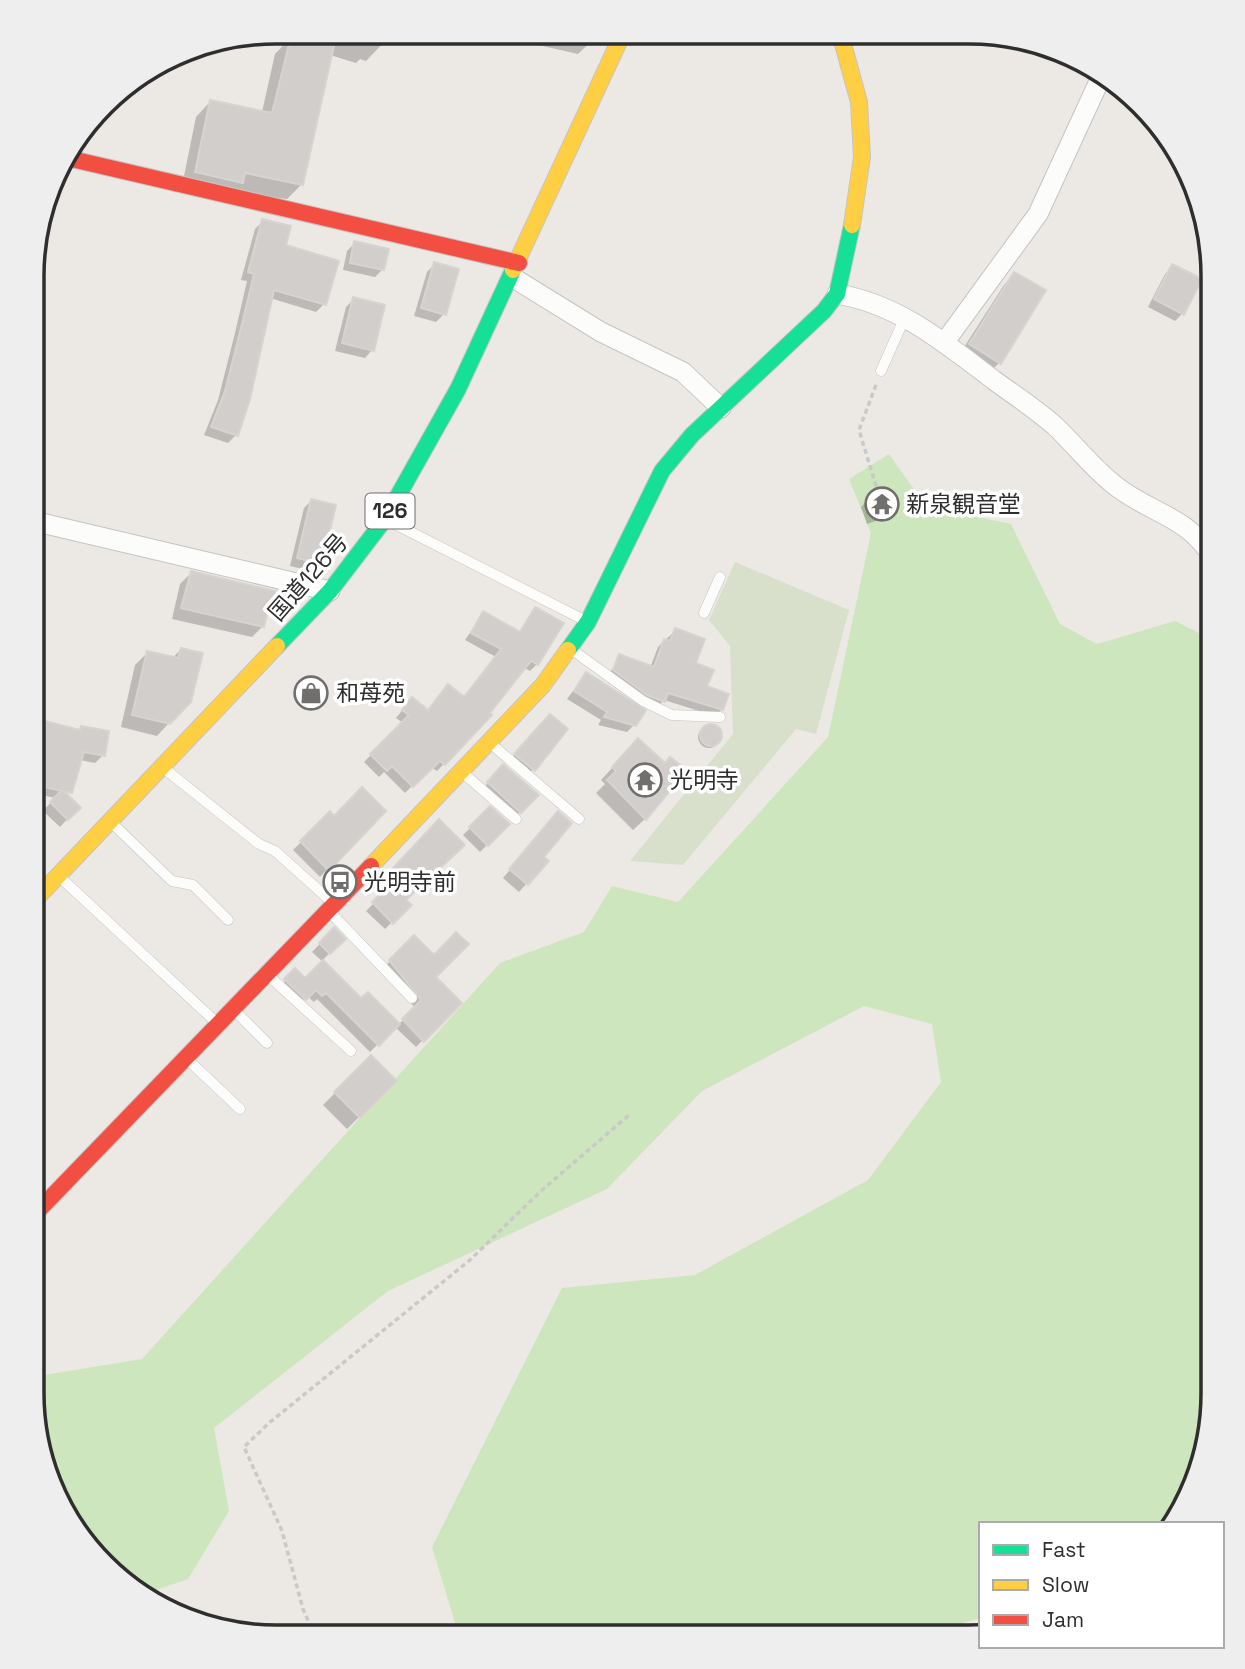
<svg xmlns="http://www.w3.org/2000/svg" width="1245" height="1669" viewBox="0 0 1245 1669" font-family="'Space Grotesk','Noto Sans JP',sans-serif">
<rect width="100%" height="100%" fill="#ece8e4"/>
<path fill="#cee6be" d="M889,454L926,506L1011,524L1060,624L1097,644L1175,621L1213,640V1355L1194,1466L1180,1506L1159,1524H981V1618L909,1637L459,1636L432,1547L562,1288L695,1275L868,1180L941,1082L932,1024L864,1006L702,1091L607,1189L388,1291L214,1428L229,1511L188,1579L139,1596L57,1502L32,1394V1377L142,1359L500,963L584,932L612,886L678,902L828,737L871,533L849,479Z"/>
<path fill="#d8e0cc" d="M735,562L849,610L816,734L796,729L683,865L630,861L733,734L730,646L709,620Z"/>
<path fill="#0003" d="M330,32H391L389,37L366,61L360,59L356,63L330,55L301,185L287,199L182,186L196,117L210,102L262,112L275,54L289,39L326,47Z
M504,32H596L595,38L578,54L503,37Z
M263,221L324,304L316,312L270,298L236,435L228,443L204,435L218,400L235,333L247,281L241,280L255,229Z
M355,243L383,269L375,277L343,270L347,251Z
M435,264L444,314L436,322L414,316L427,272Z
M1173,266L1183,313L1175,321L1148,307L1165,274Z
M1014,274L999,363L988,374L959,355L1004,285Z
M354,299L372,350L365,358L335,351L346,307Z
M869,499L895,509L887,517L867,524L861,507Z
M312,500L320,563L312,571L290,566L304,508Z
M191,573L292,597L273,616L265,614L263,626L252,637L172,619L180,584Z
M536,609L537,664L530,671L523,667L487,713L490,715L437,771L431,767L405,793L384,772L379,777L364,762L403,723L396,718L405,707L427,711L448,686L463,698L496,657L465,640L483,613L519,633Z
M676,630L705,687L722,709L715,716L664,700L657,708L607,677L620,657L650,668L658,647Z
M181,649L169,723L157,736L121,727L135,665L147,653L172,659Z
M586,674L635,724L627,732L598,725L601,720L567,699Z
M33,719L78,732L81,728L103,755L95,763L80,760L66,796L78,808L60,827L43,811L55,798L33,793Z
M543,724L565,729L526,778L508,762Z
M698 737a11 11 0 1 1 22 0a11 11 0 1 1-22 0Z
M626,753L645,819L633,830L596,793L605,784L601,780Z
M496,774L537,795L512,820L481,791Z
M490,809L508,824L480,852L463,835Z
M384,811L320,877L293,850L330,814L334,818Z
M439,821L404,900L409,905L385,929L366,911L393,884L386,877Z
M551,821L542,857L547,861L519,892L503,878Z
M334,929L343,939L322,961L361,1000L398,1025L415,1008L383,968L414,938L434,977L460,1003L416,1047L395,1027L370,1052L317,999L314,1002L307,996L297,1006L278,988L295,971L305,981L323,962L312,952Z
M371,1057L395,1081L347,1129L323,1105Z"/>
<path fill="#d1cecb" stroke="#d7d4d0" stroke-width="2" d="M292,32H337L303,185L245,173L243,183L195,172L210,100L272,113Z
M262,219L291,226L286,245L339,261L326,305L274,290L250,399L238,436L211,427L225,391L242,324L254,274L248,272Z
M354,241L389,249L384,270L350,263Z
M434,262L459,269L446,315L421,308Z
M1172,264L1202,279L1184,315L1154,299Z
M1014,272L1046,290L1001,364L969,344Z
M353,297L385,305L374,351L342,343Z
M890,490L897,509L874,517L868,498Z
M311,499L336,505L322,564L297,558Z
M191,571L296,596L286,606L270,602L264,627L202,613L181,608Z
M535,607L564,623L538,665L531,661L490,713L492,715L445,765L440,761L413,787L392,766L387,771L370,754L409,715L402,710L412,697L428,710L448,684L464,697L501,649L471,633L483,611L520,632Z
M675,628L705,639L696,663L714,670L707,686L729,694L723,710L668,693L665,702L647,695L613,670L619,654L654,667L664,639L670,641Z
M181,648L203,653L191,702L170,724L132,715L147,651L178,658Z
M586,672L646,710L636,726L604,717L607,712L574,691Z
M550,714L568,729L535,771L514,754Z
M33,718L80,730L81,726L109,731L105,756L84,752L72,793L64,791L81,808L68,820L50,802L61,791L33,784Z
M700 735a11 11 0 1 1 22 0a11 11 0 1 1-22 0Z
M638,738L665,763L670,757L687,770L646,820L607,780L616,771L612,767Z
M503,764L539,795L521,813L487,782Z
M362,787L386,811L329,871L300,841L330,811L334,816Z
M490,806L510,824L488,846L469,827Z
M558,811L572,823L544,857L549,861L528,885L509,869Z
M439,819L465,845L406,900L412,905L393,924L372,902L399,876L392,869Z
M334,927L346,939L330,954L319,943Z
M456,932L469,944L436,977L462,1003L424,1042L402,1019L421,1000L389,960L414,935L434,955Z
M323,960L361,998L368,992L400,1024L379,1046L326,993L322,996L316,990L306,1000L284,979L295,968L305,978Z
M371,1055L397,1081L360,1118L334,1092Z"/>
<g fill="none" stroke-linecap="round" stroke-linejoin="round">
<defs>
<path id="lane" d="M881,371L905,317
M389,521L588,622
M704,613L720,577
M571,649L643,701L672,715L720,717
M490,743L579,819
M166,770L259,844L275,851L332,902
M462,772L516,819
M115,826L172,881L193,885L228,920
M62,879L218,1024
M330,912L412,998
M269,976L351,1051
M235,1011L267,1043
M187,1059L240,1109
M32,1180L46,1204"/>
<path id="street" d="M512,277L601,332L683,372L721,408
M837,294C899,304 946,344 995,381C1014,395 1036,409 1055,426C1074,444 1091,466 1112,483C1147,513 1188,515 1213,558
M944,343L1038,214L1102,75
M33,521L330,591"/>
<path id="fast" d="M277,646L330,591L385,519L458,389L513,270
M568,650L588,622L662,471L692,435L824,311L837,294L852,225"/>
<path id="slow" d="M840,33L859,102L862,157L852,225
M513,270L623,33
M371,866L543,685L568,650
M32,903L277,646"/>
<path id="jam" d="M63,157L519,263
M32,1217L371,866"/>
</defs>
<use href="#lane" stroke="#c5c4c5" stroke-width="11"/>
<use href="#street" stroke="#c5c4c5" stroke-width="21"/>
<use href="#fast" stroke="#c5c4c5" stroke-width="18"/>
<use href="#slow" stroke="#c5c4c5" stroke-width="18"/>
<use href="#jam" stroke="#c5c4c5" stroke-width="18"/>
<path stroke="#c9c9c8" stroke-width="3.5" stroke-dasharray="5 3.5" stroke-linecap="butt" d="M876,385L859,430L877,489
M315,1636L303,1609L282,1531L244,1447L269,1423L470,1260L541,1191L629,1115"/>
<use href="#lane" stroke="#fcfcfb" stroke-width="10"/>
<use href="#street" stroke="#fcfcfb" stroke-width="19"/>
<use href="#fast" stroke="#16e098" stroke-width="16"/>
<use href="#slow" stroke="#ffcf43" stroke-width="16"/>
<use href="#jam" stroke="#f24e42" stroke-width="16"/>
</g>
<defs>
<symbol id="temple-ring" viewBox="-11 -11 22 22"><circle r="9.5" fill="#fff" stroke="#706f6e" stroke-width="1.5"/><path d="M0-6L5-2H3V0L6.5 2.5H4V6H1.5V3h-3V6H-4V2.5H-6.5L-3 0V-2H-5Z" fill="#706f6e"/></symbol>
<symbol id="shop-ring" viewBox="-11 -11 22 22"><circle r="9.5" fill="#fff" stroke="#706f6e" stroke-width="1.5"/><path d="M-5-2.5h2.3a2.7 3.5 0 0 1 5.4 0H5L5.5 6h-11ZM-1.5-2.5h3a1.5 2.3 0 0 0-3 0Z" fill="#706f6e"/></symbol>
<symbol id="bus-ring" viewBox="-11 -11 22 22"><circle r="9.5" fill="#fff" stroke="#706f6e" stroke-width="1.5"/><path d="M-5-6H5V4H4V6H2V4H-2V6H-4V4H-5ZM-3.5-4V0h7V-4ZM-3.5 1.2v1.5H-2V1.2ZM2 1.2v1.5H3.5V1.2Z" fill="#706f6e"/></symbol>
</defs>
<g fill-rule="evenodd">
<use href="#temple-ring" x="863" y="485" width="38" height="38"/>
<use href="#shop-ring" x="292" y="674" width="38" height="38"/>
<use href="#temple-ring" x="626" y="761" width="38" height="38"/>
<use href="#bus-ring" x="321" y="863" width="38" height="38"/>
</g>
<g text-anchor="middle" stroke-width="7" stroke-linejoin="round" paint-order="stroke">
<rect fill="#fff" stroke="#6d6d6d" stroke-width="2" x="365.5" y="493.5" width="49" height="35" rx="5"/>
<g font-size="21" font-weight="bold" fill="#2e2e2e">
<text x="390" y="518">126</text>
</g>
<g font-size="23" fill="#2e2e2e" stroke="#fff" text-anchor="start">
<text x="906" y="512">新泉観音堂</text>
<text x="336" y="701">和苺苑</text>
<text x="670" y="788">光明寺</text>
<text x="364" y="890">光明寺前</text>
</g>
<g font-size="23" fill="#2e2e2e" stroke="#fff">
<text transform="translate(308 577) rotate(-49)" y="8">国道126号</text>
</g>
</g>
<path d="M0 0H1245V1669H0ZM276 44H969A232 232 0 0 1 1201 276V1393A232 232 0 0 1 969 1625H276A232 232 0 0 1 44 1393V276A232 232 0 0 1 276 44Z" fill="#eee" fill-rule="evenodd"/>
<path fill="none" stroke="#2e2e2e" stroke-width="3.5" d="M276 44H969A232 232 0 0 1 1201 276V1393A232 232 0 0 1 969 1625H276A232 232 0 0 1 44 1393V276A232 232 0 0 1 276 44Z"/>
<rect x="979" y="1522" width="245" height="126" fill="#ffffff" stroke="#ababab" stroke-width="2"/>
<rect x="993" y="1545" width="35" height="10" fill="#16e098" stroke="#ababab" stroke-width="2"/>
<text x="1042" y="1557" font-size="21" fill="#2e2e2e">Fast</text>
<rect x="993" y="1580" width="35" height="10" fill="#ffcf43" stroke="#ababab" stroke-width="2"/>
<text x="1042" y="1592" font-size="21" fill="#2e2e2e">Slow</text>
<rect x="993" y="1615" width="35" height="10" fill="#f24e42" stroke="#ababab" stroke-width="2"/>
<text x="1042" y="1627" font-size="21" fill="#2e2e2e">Jam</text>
</svg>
